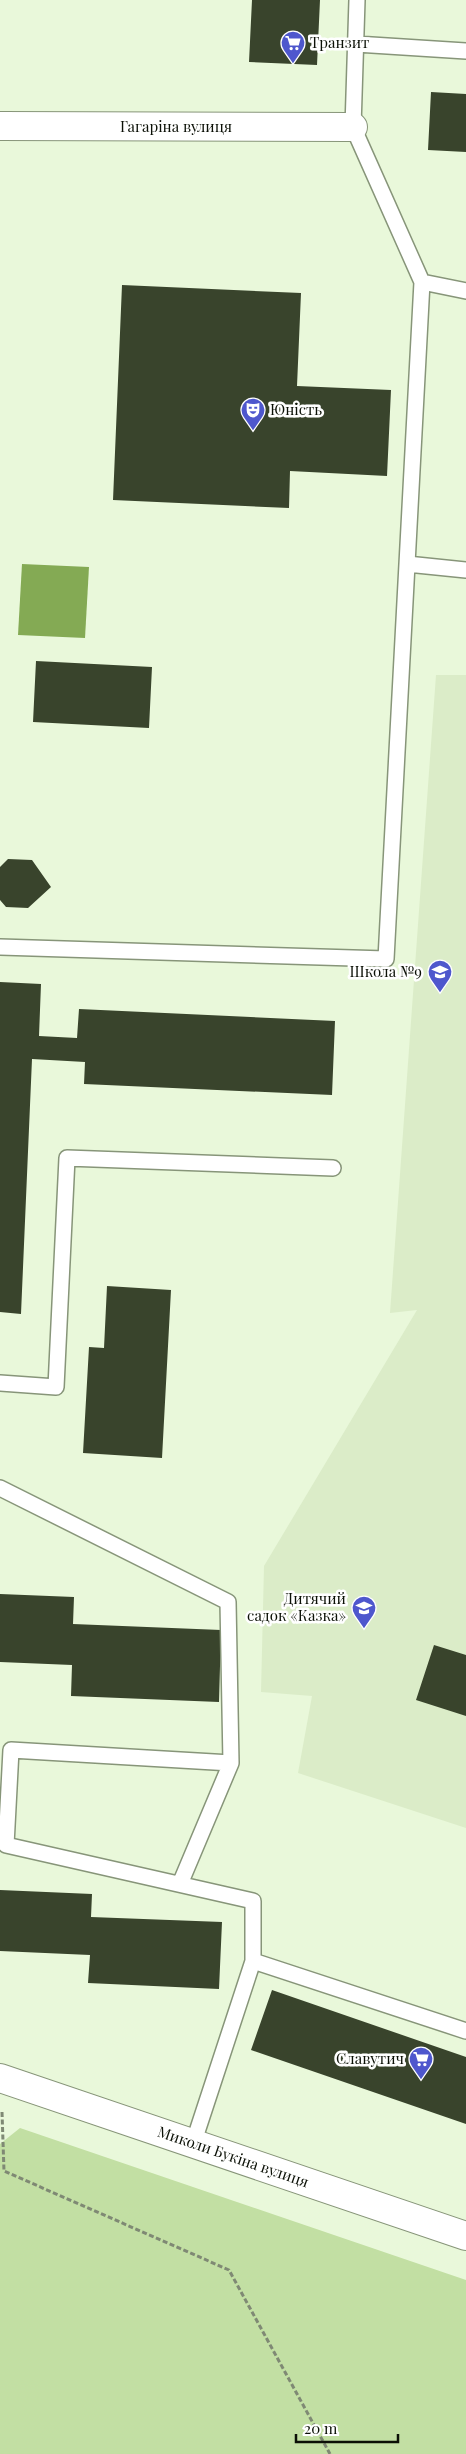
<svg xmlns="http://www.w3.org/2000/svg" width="466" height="2454" viewBox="0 0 466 2454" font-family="'Playfair Display',serif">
<rect width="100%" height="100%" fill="#e9f8da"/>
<path fill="#dbecc8" d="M436,675H466V1828L298,1773L312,1696L261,1692L264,1566L417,1310L390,1313Z"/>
<path fill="#c2dfa3" d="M20,2128L466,2280V2454H0V2144Z"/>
<path fill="#84aa54" d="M22,564L89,567L85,638L18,635Z"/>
<path fill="#39442c" d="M252,0H320L317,65L249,62Z
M431,92L466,94V152L428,150Z
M122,285L301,293L297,386L391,390L387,476L290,471L289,508L113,500Z
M36,661L152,667L149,728L33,722Z
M8,859L32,860L51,887L28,908L6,907L0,900V867Z
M0,982L41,984L39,1036L77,1038L79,1009L335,1021L332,1095L84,1084L85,1062L32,1059L21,1314L0,1312Z
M107,1286L171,1290L162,1458L83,1453L89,1347L104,1348Z
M0,1594L74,1597L73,1624L221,1630L219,1702L71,1696L72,1665L0,1662Z
M434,1645L466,1655V1716L416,1700Z
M0,1890L92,1894L91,1917L222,1922L219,1989L88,1983L90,1955L0,1951Z
M272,1990L466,2057V2124L251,2050Z"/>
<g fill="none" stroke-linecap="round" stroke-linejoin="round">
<defs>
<path id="service" d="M356,44L466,51
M422,282L466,291
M407,564L466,570
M0,947L386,959L422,282L353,127L357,0
M0,1383L56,1387L67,1158L333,1168
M0,1488L228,1602L231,1763L180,1884
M253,1961L466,2031
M193,2144L253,1961V1901L6,1845L11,1750L231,1763"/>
<path id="minor" d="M0,126L353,127"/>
<path id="tertiary" d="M0,2078L466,2236"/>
</defs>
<use href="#service" stroke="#879579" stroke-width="18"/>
<use href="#minor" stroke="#879579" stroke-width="30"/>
<use href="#tertiary" stroke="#879579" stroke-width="30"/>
<path stroke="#7f8974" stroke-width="3" stroke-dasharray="5 2.5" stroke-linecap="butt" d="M2,2112L4,2171L229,2270L330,2454"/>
<use href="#service" stroke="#fff" stroke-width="15"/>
<use href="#minor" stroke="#fff" stroke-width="28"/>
<use href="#tertiary" stroke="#fff" stroke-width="28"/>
</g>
<defs>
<symbol id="supermarket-pin" viewBox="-11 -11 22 30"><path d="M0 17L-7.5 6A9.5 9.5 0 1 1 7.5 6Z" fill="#4e57cd" stroke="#fff"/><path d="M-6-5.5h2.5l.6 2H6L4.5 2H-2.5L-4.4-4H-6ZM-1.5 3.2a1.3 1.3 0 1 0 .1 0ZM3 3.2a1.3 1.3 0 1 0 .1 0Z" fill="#fff"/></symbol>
<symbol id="theatre-pin" viewBox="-11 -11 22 30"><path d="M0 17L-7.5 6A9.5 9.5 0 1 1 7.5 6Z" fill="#4e57cd" stroke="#fff"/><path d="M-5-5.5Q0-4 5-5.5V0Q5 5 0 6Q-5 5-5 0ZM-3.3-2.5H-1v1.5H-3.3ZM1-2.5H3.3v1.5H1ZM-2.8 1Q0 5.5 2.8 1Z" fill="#fff"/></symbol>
<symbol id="school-pin" viewBox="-11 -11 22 30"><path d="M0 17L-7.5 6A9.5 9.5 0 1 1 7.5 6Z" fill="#4e57cd" stroke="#fff"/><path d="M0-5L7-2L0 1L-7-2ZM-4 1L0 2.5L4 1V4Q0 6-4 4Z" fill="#fff"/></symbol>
</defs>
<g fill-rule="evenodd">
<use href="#supermarket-pin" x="279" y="29" width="28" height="38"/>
<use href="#theatre-pin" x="239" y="396" width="28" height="38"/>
<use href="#school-pin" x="426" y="958" width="28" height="38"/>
<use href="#school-pin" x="350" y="1594" width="28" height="38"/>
<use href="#supermarket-pin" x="407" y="2045" width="28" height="38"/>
</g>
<g text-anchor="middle" stroke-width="5" stroke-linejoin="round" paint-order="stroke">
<g font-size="15" fill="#0b1006" stroke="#fff" text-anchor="end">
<text x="310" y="48" text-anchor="start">Транзит</text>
<text x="270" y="415" text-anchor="start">Юність</text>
<text x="422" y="977">Школа №9</text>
<text x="346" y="1604">Дитячий<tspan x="346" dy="17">садок «Казка»</tspan></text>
<text x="404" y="2064">Славутич</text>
</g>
<g font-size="15" fill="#0b1006" stroke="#fff">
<text x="176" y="132">Гагаріна вулиця</text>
<text transform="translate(233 2157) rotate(19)" y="5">Миколи Букіна вулиця</text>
</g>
</g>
<path d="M296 2434v8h102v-8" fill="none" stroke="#0b1006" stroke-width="2.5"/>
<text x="304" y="2434" font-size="15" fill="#0b1006" stroke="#ffffff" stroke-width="4" paint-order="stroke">20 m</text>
</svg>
